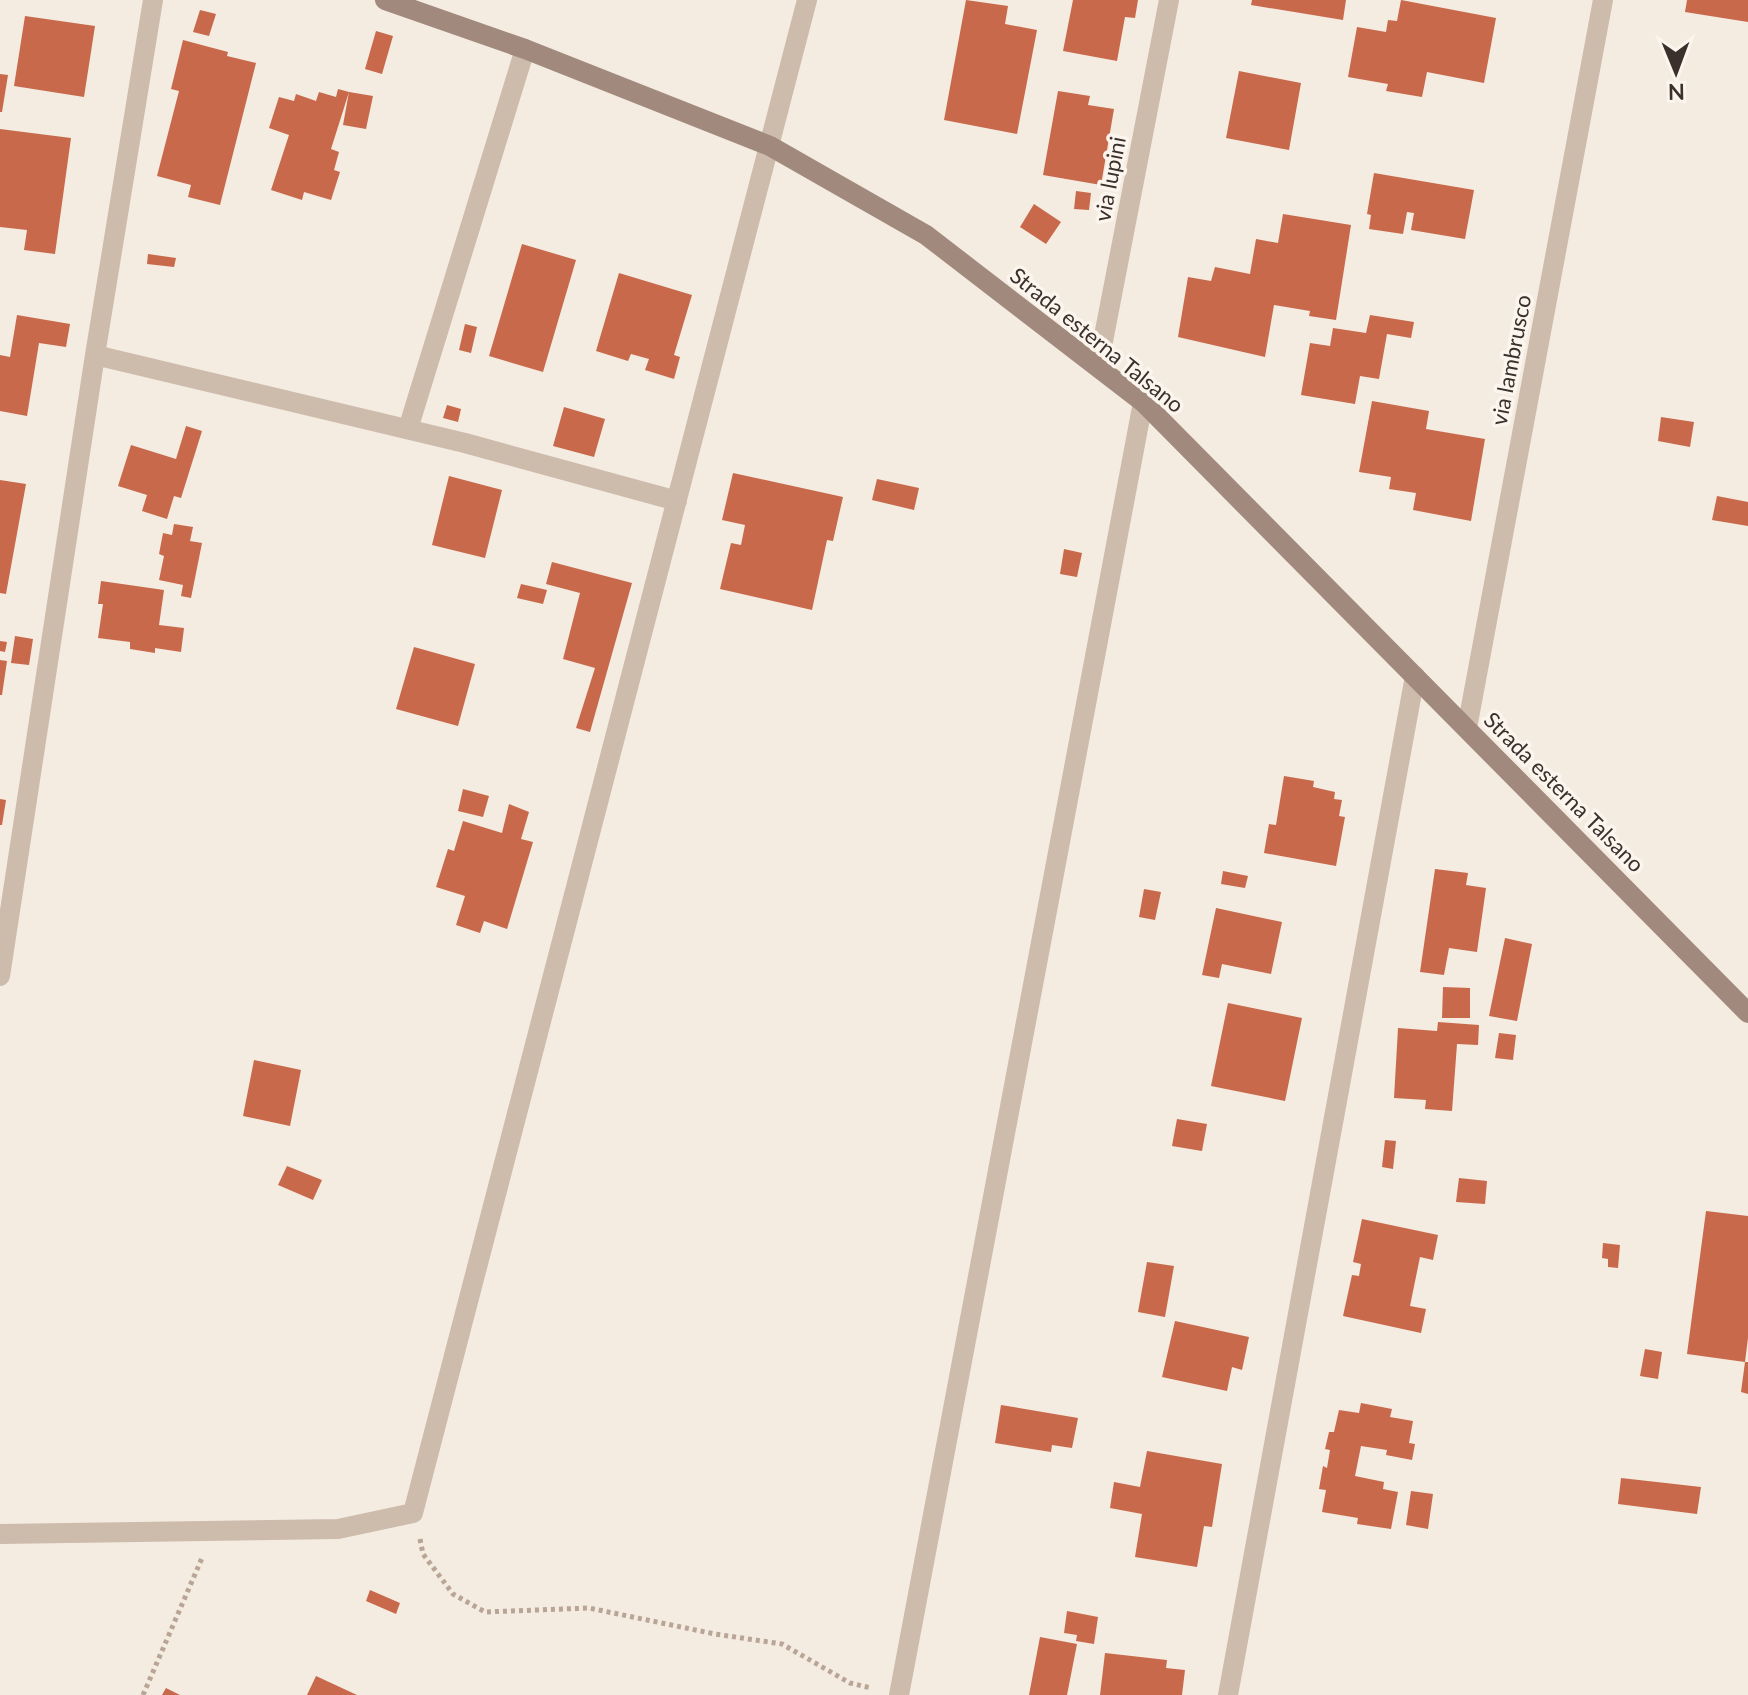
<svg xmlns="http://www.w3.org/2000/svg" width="1748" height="1695" viewBox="0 0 1748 1695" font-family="Lato,sans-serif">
<rect width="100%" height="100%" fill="#f4ebe1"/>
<path fill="#c8694b" d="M966,0L1008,6L1005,24L1037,30L1017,134L944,120Z
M1073,0H1138L1135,18L1125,17L1117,61L1063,51Z
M1252,0H1346L1343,20L1251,5Z
M1401,0L1496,18L1484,83L1427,72L1422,97L1386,91L1388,84L1348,77L1357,27L1386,32L1388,20L1397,21Z
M1687,0H1748V22L1685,12Z
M200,10L216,14L209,36L193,32Z
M25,16L95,26L84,97L14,86Z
M376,31L393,36L382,74L365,69Z
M183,40L228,52L227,56L256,63L220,205L188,197L191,185L157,176L179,91L171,89Z
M1239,71L1301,83L1289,150L1226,138Z
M0,74L8,75L2,112H0Z
M338,89L349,92L331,149L339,152L334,170L340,172L331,200L304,192L302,200L271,190L289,135L269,128L279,97L294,101L296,94L316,101L319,92L336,97Z
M1058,91L1090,96L1088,105L1114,109L1101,185L1043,175Z
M349,92L373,96L366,129L343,125Z
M0,129L71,138L55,254L24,250L27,230L0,227Z
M1374,173L1474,190L1465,239L1411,230L1414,213L1407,212L1403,234L1369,229L1371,215L1367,214Z
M1076,191L1091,193L1089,210L1074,209Z
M1034,204L1061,222L1046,244L1020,227Z
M1283,214L1351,225L1336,320L1309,316L1310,311L1274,305L1265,357L1178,337L1188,277L1211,281L1215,267L1250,274L1256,239L1278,243Z
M522,244L576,260L543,372L489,356Z
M148,254L176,258L174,267L147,264Z
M619,273L692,295L674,355L680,357L674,379L645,370L649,359L631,354L628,361L596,351Z
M17,315L70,324L66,347L39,343L27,416L0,411V355L10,357Z
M1370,315L1414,322L1411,338L1387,334L1379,379L1360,376L1355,404L1301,395L1310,343L1330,346L1333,328L1366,333Z
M465,324L477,327L471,353L459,350Z
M1372,401L1429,411L1426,429L1485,439L1471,521L1413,510L1416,493L1389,489L1391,477L1359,472Z
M447,405L461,409L458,422L443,418Z
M564,407L605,419L594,457L553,446Z
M1661,417L1694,422L1690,447L1658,441Z
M186,426L202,431L181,498L174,496L167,519L142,511L147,495L118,486L131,445L176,459Z
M733,473L843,497L833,541L827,540L812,610L720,589L731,543L741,545L745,525L722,520Z
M449,476L502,490L485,558L432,545Z
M877,479L919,488L914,510L872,500Z
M0,480L26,484L6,594L0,593Z
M1717,496L1748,502V526L1712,520Z
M174,524L193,527L190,541L202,543L191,598L181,596L183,585L159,580L164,556L159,554L163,533L172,535Z
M1064,549L1082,553L1077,577L1060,574Z
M552,562L632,583L590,732L576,728L595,668L563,659L580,593L546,584Z
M101,581L164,590L159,625L184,628L181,652L155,648V653L130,649V642L98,638L103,604H98Z
M521,584L547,590L543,604L517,598Z
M15,636L33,639L29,665L11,663Z
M0,641L7,642L5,652L0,651Z
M414,647L475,664L458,726L396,709Z
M0,660L7,661L2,695H0Z
M1284,776L1314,781L1313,787L1335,792L1334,799L1342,800L1339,816L1345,817L1336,866L1264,853L1269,824L1276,825Z
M463,789L489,796L483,817L458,811Z
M0,799L6,800L2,825H0Z
M509,804L529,812L521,839L533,842L507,929L484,921L480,933L456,925L465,896L436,887L448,849L454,851L463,821L502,833Z
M1435,869L1468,873L1466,885L1486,888L1477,952L1449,948L1444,975L1420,972Z
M1223,871L1248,876L1245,888L1221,884Z
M1144,889L1161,892L1155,920L1139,917Z
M1216,908L1282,922L1271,974L1222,964L1219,978L1202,975Z
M1505,938L1532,944L1517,1021L1489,1016Z
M1443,987L1470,988V1018H1442Z
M1228,1003L1302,1018L1285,1101L1211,1086Z
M1438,1022L1479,1025L1478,1045L1457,1044L1452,1111L1425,1109L1426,1100L1394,1098L1398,1028L1437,1031Z
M1499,1033L1516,1035L1513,1060L1495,1058Z
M254,1060L301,1070L290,1126L243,1116Z
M1177,1119L1207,1124L1202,1151L1172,1146Z
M1385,1140L1396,1141L1393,1169L1382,1167Z
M287,1166L322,1180L313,1200L278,1185Z
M1459,1178L1487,1181L1485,1204L1456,1202Z
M1706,1211L1748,1216V1338L1745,1362H1748V1394L1741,1392L1745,1362L1687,1354Z
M1362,1219L1438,1235L1433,1260L1420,1257L1410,1306L1426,1309L1421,1333L1343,1316L1352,1275L1359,1276L1361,1264L1353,1262Z
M1603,1243L1620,1245L1618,1268L1608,1267V1259L1602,1258Z
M1147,1262L1174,1266L1165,1317L1138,1312Z
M1175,1321L1249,1337L1242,1370L1232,1367L1227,1391L1162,1377Z
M1645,1349L1662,1352L1658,1379L1640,1376Z
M1361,1403L1392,1409L1390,1417L1413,1421L1409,1443L1415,1444L1412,1460L1386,1455L1387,1450L1361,1446L1355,1476L1384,1482L1383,1489L1398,1492L1391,1529L1357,1524L1358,1518L1322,1512L1326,1490L1319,1489L1323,1466L1327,1468L1330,1450L1325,1449L1329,1432H1334L1339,1410L1359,1413Z
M1001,1405L1078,1418L1072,1448L1052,1445L1051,1452L995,1443Z
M1147,1451L1222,1464L1212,1527L1204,1526L1197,1567L1135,1557L1142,1514L1110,1508L1114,1482L1140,1487Z
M1621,1478L1701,1487L1697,1514L1618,1504Z
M1411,1491L1433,1494L1428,1529L1406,1525Z
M370,1590L400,1603L396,1614L366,1601Z
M1067,1611L1098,1617L1094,1644L1076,1641L1077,1635L1064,1633Z
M1040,1637L1077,1644L1067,1695H1029Z
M1105,1653L1167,1660L1166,1668L1185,1670L1182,1695H1100Z
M316,1676L357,1695H307Z
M166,1688L180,1695H162Z"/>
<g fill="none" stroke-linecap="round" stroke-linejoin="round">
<path stroke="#b9a596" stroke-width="5" stroke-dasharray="4 4" stroke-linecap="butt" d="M420,1539L423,1554L453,1594L485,1612L589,1608L715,1634L782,1644L850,1683L871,1688
M143,1695L202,1558"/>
<path stroke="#cdbbac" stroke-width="20" d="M95,355L465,443L677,501
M1098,367L1169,0
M408,429L525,49
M1467,728L1603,0
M0,976L95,355L153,0
M0,1534L338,1529L413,1513L807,0
M899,1695L1143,402
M1228,1695L1415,676"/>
<path stroke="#a18a7d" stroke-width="20" d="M385,0L525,49L770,146L926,235L1143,402L1748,1013"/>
</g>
<g text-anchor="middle" stroke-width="7" stroke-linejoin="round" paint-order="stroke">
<g font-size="22" fill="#3b302b" stroke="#fbf5ee">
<text transform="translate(1110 179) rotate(-79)" y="8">via lupini</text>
<text transform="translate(1097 340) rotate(39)" y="8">Strada esterna Talsano</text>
<text transform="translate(1511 360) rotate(-79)" y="8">via lambrusco</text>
<text transform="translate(1564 792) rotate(45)" y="8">Strada esterna Talsano</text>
</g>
</g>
<g transform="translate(1676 72) rotate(179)" stroke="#fbf5ee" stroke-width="6" paint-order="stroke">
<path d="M0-6L14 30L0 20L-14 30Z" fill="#3b302b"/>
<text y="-12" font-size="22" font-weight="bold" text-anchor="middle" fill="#3b302b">N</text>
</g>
</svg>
